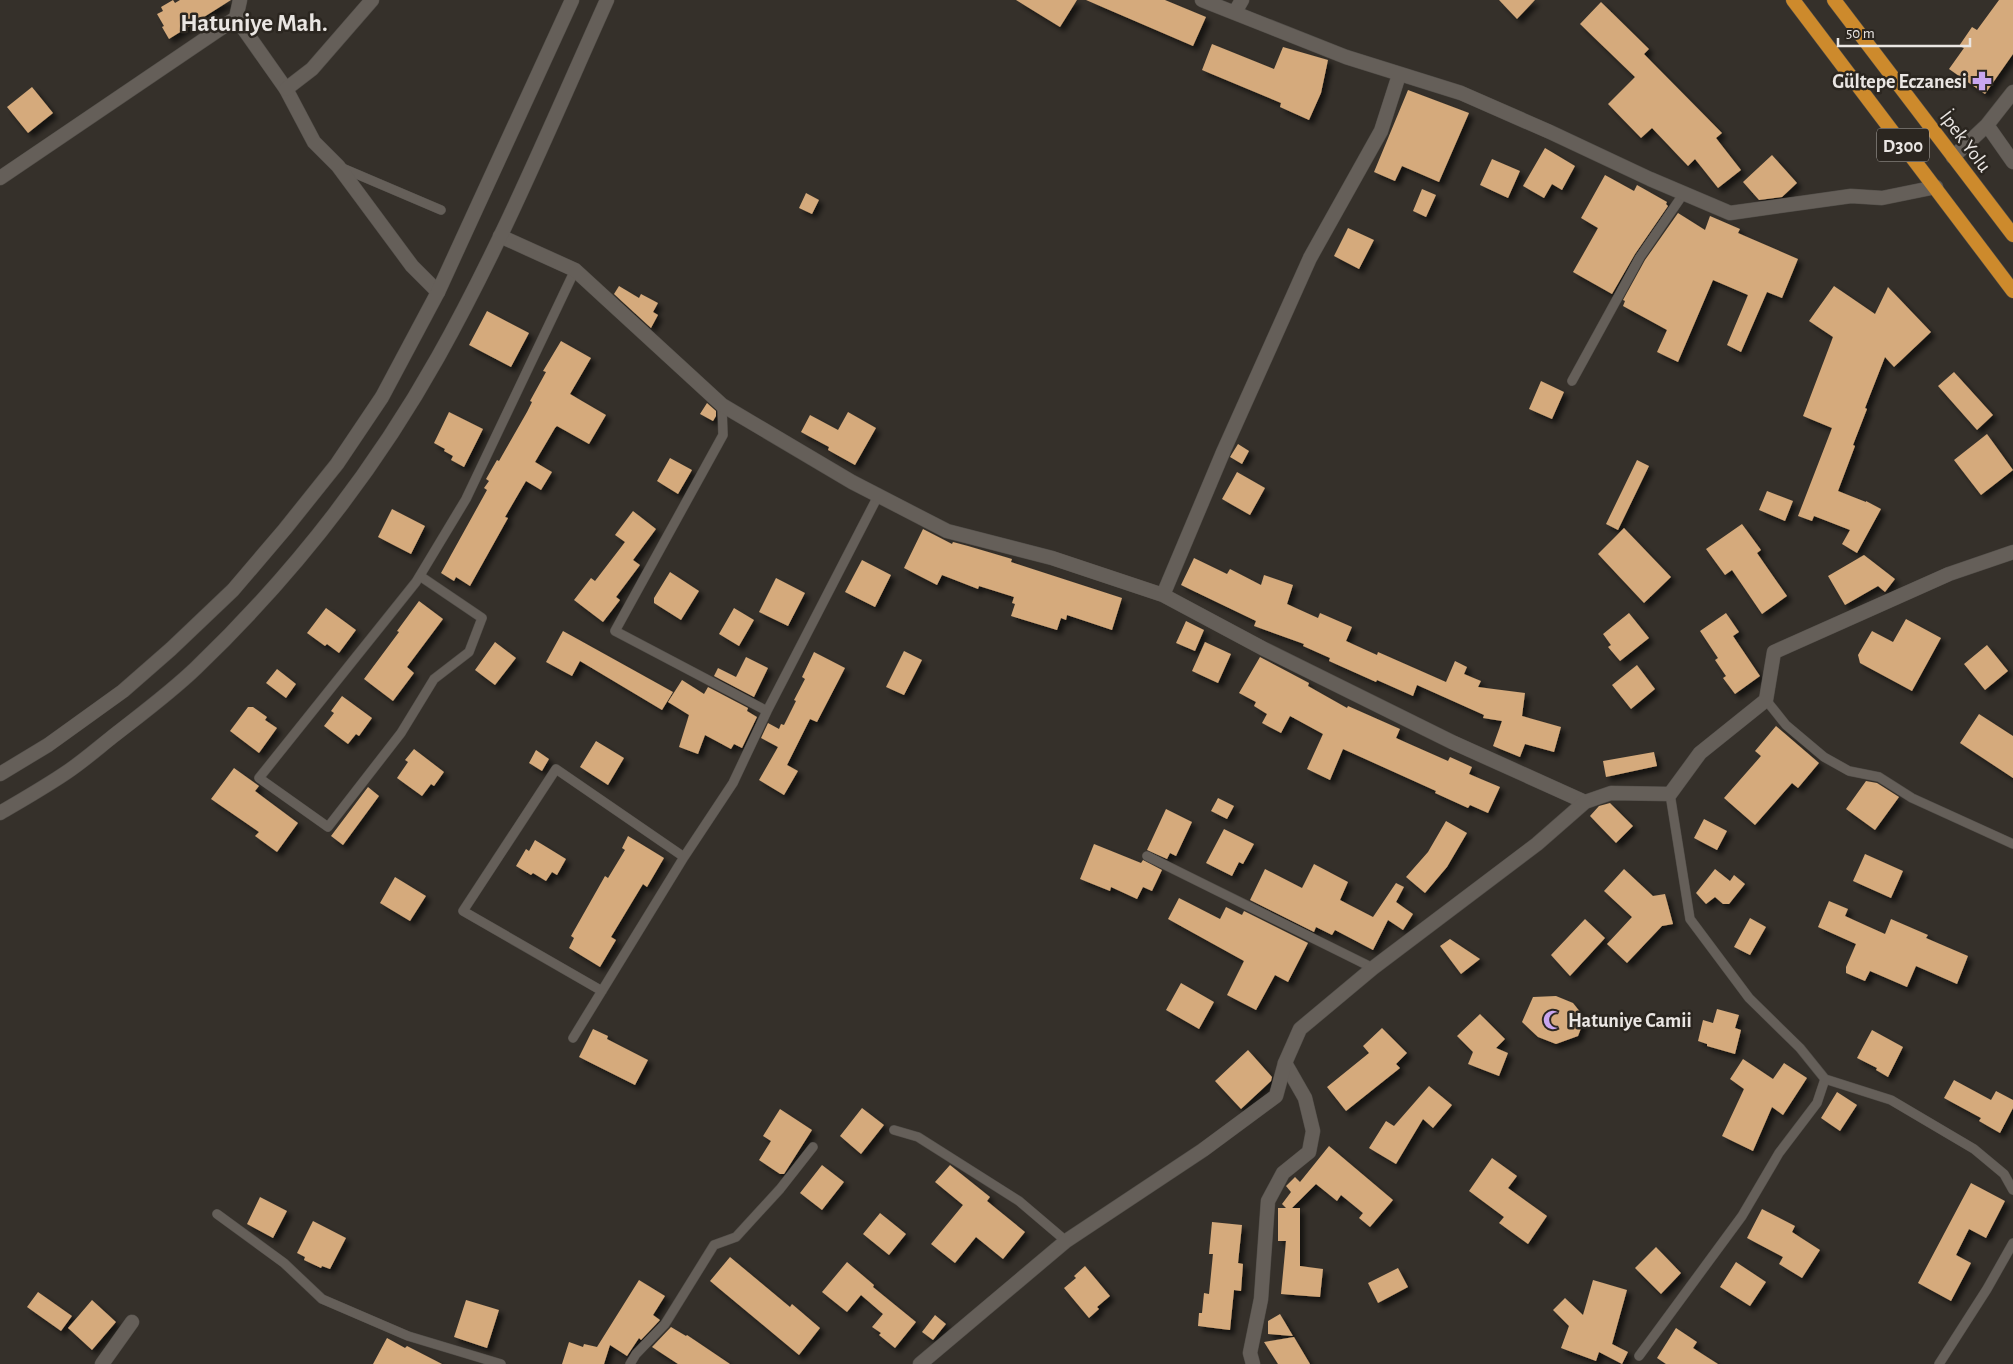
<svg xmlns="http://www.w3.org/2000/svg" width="2013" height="1364" viewBox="0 0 2013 1364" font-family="'Alegreya Sans',sans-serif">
<defs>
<filter id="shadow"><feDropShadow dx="4.5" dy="4.5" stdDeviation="2.5" flood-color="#0009"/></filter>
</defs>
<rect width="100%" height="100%" fill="#35302a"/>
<path fill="#d5aa7b" filter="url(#shadow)" d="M173,0L175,3L180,0H231L169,39L162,27L164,26L157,14L163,11L161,7Z
M1016,0H1077L1060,27Z
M1086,0H1165L1206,17L1193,46Z
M1499,0H1535L1517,19Z
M1999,0H2013V54L1985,94L1949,69L1964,48L1959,46L1972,27L1977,30Z
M1601,2L1649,49L1644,54L1722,133L1716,138L1741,170L1718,188L1695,159L1688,166L1652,128L1641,138L1608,104L1635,77L1580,24Z
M1212,44L1274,69L1283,47L1328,60L1321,93L1309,120L1280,107L1281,103L1202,70Z
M32,87L53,113L28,133L7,107Z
M1408,90L1469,113L1439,182L1402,166L1395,181L1374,172Z
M1545,148L1575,166L1562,190L1552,184L1544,198L1523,186Z
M1772,155L1797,183L1782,197L1759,200L1743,182Z
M1492,159L1520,171L1508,198L1480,185Z
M1605,175L1634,191L1637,185L1667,202L1666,204L1668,206L1635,254L1612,294L1573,272L1598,228L1581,218Z
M1422,189L1436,195L1426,217L1413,211Z
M806,193L819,200L812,214L799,208Z
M1678,213L1705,230L1710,216L1740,229L1738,233L1798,259L1782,298L1767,292L1741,352L1727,345L1748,295L1713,280L1678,362L1657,352L1667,330L1623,306L1625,301L1623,300L1645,260Z
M1348,228L1374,240L1359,269L1334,256Z
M619,286L639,298L641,294L658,303L653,312L658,315L651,328L614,294Z
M1834,286L1875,314L1888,287L1931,332L1894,367L1885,357L1865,408L1867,409L1853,445L1855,446L1838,491L1866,502V501L1881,509L1857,553L1842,544L1850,530L1814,516L1812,521L1798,516L1832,428L1803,416L1833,337L1809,321Z
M487,311L529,333L511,367L469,345Z
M561,341L591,358L570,394L606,415L589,444L557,426L555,428L535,462L552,472L541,490L526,481L505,517L508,518L470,586L456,577L454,581L441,573L487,490L484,488L489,481L486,479L497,460L499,461L527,412L532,402L530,401L546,372L543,371Z
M1954,372L1993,415L1977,430L1938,386Z
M1541,381L1564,392L1552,419L1529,409Z
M707,403L716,411V416L713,421L700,414Z
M449,412L483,429L464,467L451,460L453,456L444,451L445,449L434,443Z
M848,412L876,428L855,465L828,450L829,447L801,432L810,415L838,430Z
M1987,434L2013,470L1981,495L1954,460Z
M1238,444L1249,451L1242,464L1230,457Z
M670,458L692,470L678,494L657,481Z
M1637,460L1649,466L1618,530L1606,524Z
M1237,472L1265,488L1250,515L1222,499Z
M1767,491L1793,501L1785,521L1759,510Z
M392,509L425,526L411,554L378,537Z
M633,511L656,529L633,560L640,565L616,597L620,600L603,622L574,600L591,578L595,581L625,542L615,535Z
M1742,524L1761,550L1757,553L1787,596L1762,614L1732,570L1725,575L1706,549Z
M1624,528L1671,577L1644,603L1598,554Z
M923,529L952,544L953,542L968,546L1012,559L1011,562L1122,598L1112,630L1067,615L1066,620L1061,618L1057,630L1011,616L1015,604L1012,603L1014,597L979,586L978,589L942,575L937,585L904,568Z
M1864,555L1895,579L1885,592L1878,586L1845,605L1828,576Z
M1194,558L1227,574L1230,569L1261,585L1264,575L1293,585L1287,604L1318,618L1320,613L1352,627L1346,641L1377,655L1378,652L1446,682L1455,661L1467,667L1464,674L1481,681L1478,687L1525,693L1522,716L1561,727L1554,752L1525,744L1520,757L1493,746L1502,721L1483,718L1484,715L1417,685L1413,696L1377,680L1376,682L1329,661L1330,658L1303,646L1304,644L1254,626L1256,621L1181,585Z
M862,560L891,575L875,607L845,592Z
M670,572L699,591L681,620L654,603V598Z
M776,578L805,593L788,626L759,612Z
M419,601L443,619L407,667L414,673L393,701L364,679L399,632L397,631Z
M326,608L356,630L339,653L327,644L325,646L307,633Z
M734,608L754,620L739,646L719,634Z
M1629,613L1649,638L1620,661L1608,647L1611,645L1603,634Z
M1726,613L1739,632L1733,636L1760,676L1735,694L1723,678L1726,676L1715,660L1718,658L1700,631Z
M1906,619L1941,638L1912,691L1860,663L1858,655L1872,631L1893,642Z
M1186,621L1204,630L1195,651L1176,643Z
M563,631L673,692L662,710L580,661L572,676L546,662Z
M495,642L516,658L495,685L475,670Z
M1205,642L1231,654L1218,683L1192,671Z
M1987,645L2008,671L1985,690L1964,664Z
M904,651L922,660L904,695L886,687Z
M814,652L845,668L817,722L810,719L787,765L798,771L784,795L759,780L778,747L761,738L768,723L779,729L781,724L784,725L796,701L794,700L805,679L802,677Z
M746,657L768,668L754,697L714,676L718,668L736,677Z
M1260,657L1309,683L1308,686L1347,708L1348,706L1400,729L1396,738L1448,761L1450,757L1472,767L1469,774L1500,787L1488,813L1470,805L1468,808L1435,793L1436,791L1343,749L1330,780L1307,769L1323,734L1290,716L1281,733L1262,723L1267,714L1254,706L1256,702L1239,693Z
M1637,665L1655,689L1631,709L1612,685Z
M277,669L296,684L286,698L266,683Z
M682,680L704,694L708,687L748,708L747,711L757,717L742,748L734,744L731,749L705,735L698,754L679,747L689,715L668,702Z
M342,696L372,718L359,736L356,734L348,744L324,726L334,713L331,711Z
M248,707H253L267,717L265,720L277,728L259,753L230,731Z
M1979,714L2013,736V778L1960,743Z
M1776,726L1819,763L1798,788L1792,783L1755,825L1724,798L1761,756L1755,751Z
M596,741L624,758L608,785L580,767Z
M414,749L444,772L434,786L431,784L422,796L397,778L408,762L405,760Z
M536,750L549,759L542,771L529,763Z
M1654,752L1657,766L1606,777L1603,761Z
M234,768L259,786L255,791L298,823L277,852L255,836L259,832L211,799Z
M1866,781L1877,783L1899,797L1875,830L1846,809Z
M368,787L379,796L343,845L331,836Z
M1218,798L1234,806L1227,819L1211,811Z
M1610,803L1633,826L1616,843L1590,816L1599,806Z
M1166,809L1192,822L1176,856L1170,853L1167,859L1147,850Z
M1704,819L1727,831L1717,850L1694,838Z
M1446,821L1467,833L1447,867L1425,893L1406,877L1428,852Z
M1224,829L1254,844L1243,864L1239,862L1232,876L1206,863Z
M628,836L664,858L647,887L643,884L611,937L616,940L600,967L569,948L574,938L571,936L605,876L608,878L625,850L622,848Z
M535,840L566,859L557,875L552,872L546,881L533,873L531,875L516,866L526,849L529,851Z
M1094,844L1141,863L1143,860L1162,870L1152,891L1143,887L1137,899L1111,887L1110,891L1080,879Z
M1865,854L1903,871L1891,898L1853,881Z
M1314,864L1348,882L1340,900L1373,917L1396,883L1404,887L1396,902L1413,914L1403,930L1388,920L1373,950L1335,930L1332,935L1316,927L1314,932L1250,900L1265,869L1302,888Z
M1624,869L1653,896L1665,894L1673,924L1662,926L1627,963L1607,944L1632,917L1604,891Z
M1715,869L1730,881L1734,875L1745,884L1729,904H1723L1715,897L1706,904L1696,893Z
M395,877L426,896L410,921L380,903Z
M1179,898L1220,919L1226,907L1242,915L1244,911L1308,943L1288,982L1275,975L1256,1010L1227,995L1244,961L1168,919Z
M1829,901L1848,909L1845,916L1885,934L1891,919L1928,935L1926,938L1968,956L1957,984L1916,966L1907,987L1870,971L1865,981L1846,973V967L1856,944L1818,927Z
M1750,918L1766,927L1750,955L1734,947Z
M1585,919L1605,938L1570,976L1551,955Z
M1450,939L1480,959L1461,974L1440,946Z
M1181,983L1214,1002L1199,1029L1166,1010Z
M1556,996L1573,1003L1585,1018L1578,1036L1556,1044L1538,1037L1522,1022L1533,997Z
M1717,1009L1739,1015L1735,1028L1741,1030L1735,1054L1707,1046V1044L1698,1041L1703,1020L1713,1023Z
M1480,1014L1505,1039L1496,1048L1508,1053L1499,1076L1468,1064L1473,1052L1457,1036Z
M1382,1028L1407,1053L1396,1064L1400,1068L1346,1111L1327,1087L1369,1053L1363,1046Z
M593,1029L608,1036L607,1039L648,1060L635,1085L579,1057Z
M1872,1030L1903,1047L1888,1077L1876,1070L1877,1068L1857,1058Z
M1248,1050L1272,1077L1271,1081L1241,1109L1215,1081Z
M1743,1059L1773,1079L1784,1063L1807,1078L1783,1115L1772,1107L1753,1151L1722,1136L1744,1089L1730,1079Z
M1954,1080L1991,1100L1996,1091L2013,1100V1108L2000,1133L1979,1121L1981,1118L1944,1098Z
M1429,1086L1452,1105L1433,1128L1423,1119L1396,1164L1369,1148L1386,1121L1394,1126Z
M1837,1092L1857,1105L1840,1131L1821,1118Z
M862,1108L884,1125L861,1154L840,1136Z
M780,1109L812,1130L784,1174H780L759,1160L771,1141L763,1136Z
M1329,1146L1393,1200L1370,1227L1359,1218L1363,1213L1341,1195L1337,1201L1316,1184L1292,1208H1300V1266L1323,1269L1320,1297L1281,1294L1286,1241H1278V1208H1286L1282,1204L1291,1192L1286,1186L1295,1177L1300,1182Z
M1492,1158L1517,1176L1508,1188L1547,1216L1528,1244L1499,1223L1504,1217L1469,1191Z
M822,1165L844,1182L822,1210L800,1193Z
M950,1165L990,1197L987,1201L1025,1232L1003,1259L976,1237L955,1263L931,1244L963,1205L935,1182Z
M1971,1183L2005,1201L1986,1238L1969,1229L1956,1255L1971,1263L1951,1301L1918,1283Z
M260,1197L287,1211L273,1238L247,1224Z
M1762,1209L1795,1226L1792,1232L1820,1250L1802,1278L1779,1264L1783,1257L1747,1238Z
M880,1213L906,1234L889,1255L863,1234Z
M313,1221L346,1238L330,1269L322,1266L321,1268L304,1260L305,1257L297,1253Z
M1212,1222L1242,1225L1238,1263L1243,1264L1241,1291L1234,1290L1230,1330L1198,1326L1199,1313H1202L1204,1293L1209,1294L1213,1254H1209Z
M1656,1247L1681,1273L1661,1294L1635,1268Z
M730,1257L790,1307L792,1304L820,1328L799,1355L710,1281Z
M847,1262L874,1285L873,1287L916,1322L895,1348L879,1335L881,1333L872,1327L883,1314L861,1295L847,1312L822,1292Z
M1736,1262L1766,1282L1750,1306L1720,1287Z
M1085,1266L1110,1296L1097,1307L1099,1309L1089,1318L1064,1288L1076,1278L1074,1276Z
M1398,1268L1408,1287L1378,1303L1368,1283Z
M639,1280L665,1296L653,1315L660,1320L641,1340L639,1338L627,1356L610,1345L604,1364H562L569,1342L583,1347L584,1344L597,1347Z
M1593,1280L1627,1290L1612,1344L1628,1352L1622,1364L1599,1352L1596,1361L1561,1348L1569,1326L1553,1310L1565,1298L1583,1315Z
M38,1292L72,1316L61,1331L27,1307Z
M92,1300L116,1322L92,1350L68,1328Z
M466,1300L499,1310L487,1348L454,1337Z
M1280,1314L1293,1336L1268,1334V1321Z
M935,1315L946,1324L933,1340L922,1332Z
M671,1327L686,1336L687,1335L730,1364H678L652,1347Z
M1676,1328L1697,1342L1693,1348L1718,1364H1666L1657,1358Z
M1294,1337L1310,1364H1278L1264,1342Z
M387,1338L405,1348L407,1346L442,1364H373Z"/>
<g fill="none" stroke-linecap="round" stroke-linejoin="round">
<defs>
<path id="service" d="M340,167L441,210
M1572,381L1640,257L1684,193
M722,405L723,435L615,631L767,711
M420,576L482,618L469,652L434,679L401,733L328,827L259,778L416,582L466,499L575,270
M1766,700L1786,725L1824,757L1849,771L1879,777L1912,798L2013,844
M1147,856L1373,968
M602,991L463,911L556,769L684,857
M573,1038L684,857L733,783L767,711L878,496
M1825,1079L1891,1100L1974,1149L2004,1174L2013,1190
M894,1130L918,1137L1019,1201L1066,1241
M217,1214L284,1263L322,1299L408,1336L501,1364
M1639,1356L1742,1216L1779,1153L1817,1103L1825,1079L1800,1048L1749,998L1690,919L1670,794
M630,1364L636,1354L665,1324L714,1245L736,1237L780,1189L813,1147
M1939,1364L1987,1289L2013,1243"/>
<path id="minor" d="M240,0L236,18L286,89L314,142L338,166L412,266L438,292
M1202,0L1346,57L1461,93L1550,132L1650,179L1730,213L1851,196L1882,198L1936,187
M1235,12L1242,0
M1987,125L2013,162
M1953,157L1987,125L2013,92
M0,178L236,18
M500,236L575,270L722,405L852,482L947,531L1052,558L1163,595L1264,649L1452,742L1585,802
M1163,595L1224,450L1310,258L1381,131L1399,75
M102,1364L132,1322
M1253,1364L1250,1353L1261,1299L1268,1201L1283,1173L1309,1152L1313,1131L1305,1098L1285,1063"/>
<path id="tertiary" d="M286,89L312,69L372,0
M0,774L48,745L123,691L171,649L233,590L285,529L337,464L382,397L438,292L572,0
M0,813C22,800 45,787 67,772C82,762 97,749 112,737C140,715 170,693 196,668C292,576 373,473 438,357C502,243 553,120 607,0
M920,1364L1066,1241L1203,1150L1276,1096L1285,1063L1300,1029L1373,968L1537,844L1585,802L1611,793L1670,794L1700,753L1766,700L1774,652L1949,574L2013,552"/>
<path id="trunk" d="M1793,0L2013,291
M1834,0L2013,235"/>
</defs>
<use href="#service" stroke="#524e49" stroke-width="10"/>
<use href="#minor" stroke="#524e49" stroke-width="15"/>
<use href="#tertiary" stroke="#524e49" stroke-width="15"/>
<use href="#trunk" stroke="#524e49" stroke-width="15"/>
<use href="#service" stroke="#655f59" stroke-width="9"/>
<use href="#minor" stroke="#655f59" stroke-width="14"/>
<use href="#tertiary" stroke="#655f59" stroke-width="14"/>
<use href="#trunk" stroke="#cd8a2c" stroke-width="14"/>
</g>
<defs>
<symbol id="pharmacy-bare" viewBox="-9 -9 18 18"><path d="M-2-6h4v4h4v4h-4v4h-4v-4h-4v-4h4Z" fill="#c8a6ef" stroke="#2b2620" stroke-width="2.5" paint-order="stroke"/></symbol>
<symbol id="mosque-bare" viewBox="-9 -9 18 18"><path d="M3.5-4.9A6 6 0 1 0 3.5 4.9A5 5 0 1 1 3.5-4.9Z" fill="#c8a6ef" stroke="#2b2620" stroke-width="2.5" paint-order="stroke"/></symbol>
</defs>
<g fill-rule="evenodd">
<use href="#pharmacy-bare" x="1968" y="67" width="28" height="28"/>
<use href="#mosque-bare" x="1539" y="1006" width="28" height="28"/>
</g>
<g text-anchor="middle" stroke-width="5" stroke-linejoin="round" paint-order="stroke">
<rect fill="#2b2620" stroke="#b1aca8" stroke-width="1" x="1877" y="128.5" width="52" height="33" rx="4"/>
<g font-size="19" font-weight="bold" fill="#eae6e3">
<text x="1903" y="152">D300</text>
</g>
<g font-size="20" font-weight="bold" fill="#eae6e3" stroke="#2b2620" text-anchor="end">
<text x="1967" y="88">Gültepe Eczanesi</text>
<text x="1568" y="1027" text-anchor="start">Hatuniye Camii</text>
</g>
<g font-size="20" fill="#eae6e3" stroke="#2b2620">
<text transform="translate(1966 141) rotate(53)" y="7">İpek Yolu</text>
</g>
<g font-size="25" font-weight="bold" fill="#eae6e3" stroke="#2b2620">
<text x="254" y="31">Hatuniye Mah.</text>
</g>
</g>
<path d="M1838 38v8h132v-8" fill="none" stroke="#eae6e3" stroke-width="2.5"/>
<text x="1846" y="38" font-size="15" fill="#eae6e3" stroke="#2b2620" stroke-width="4" paint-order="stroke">50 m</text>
</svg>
